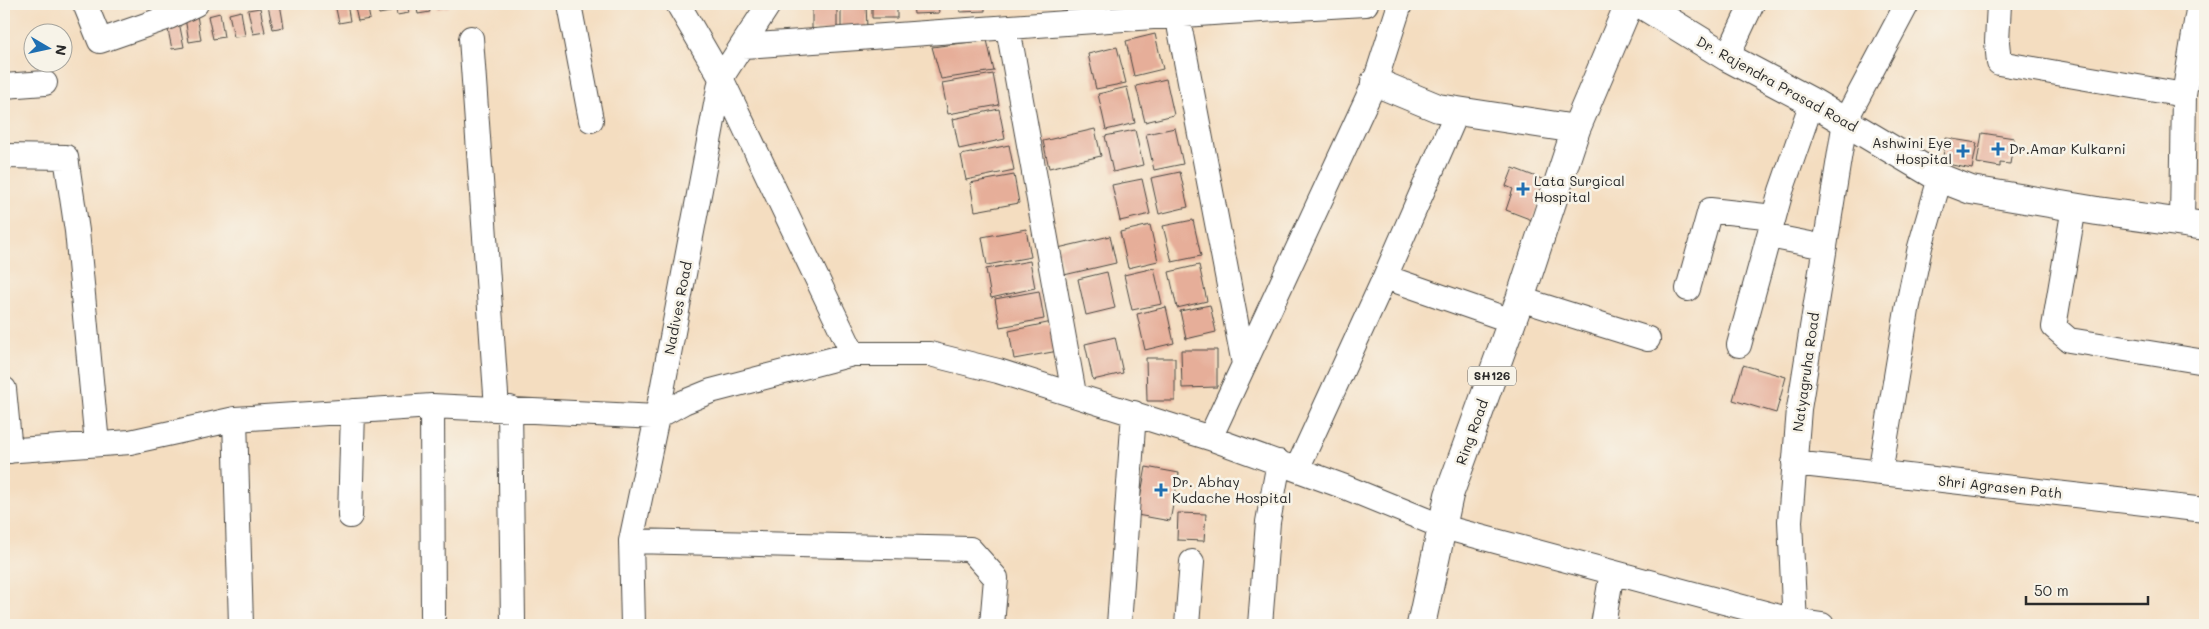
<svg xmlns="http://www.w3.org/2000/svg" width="2209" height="629" viewBox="0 0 2209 629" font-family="Mali,sans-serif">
<rect width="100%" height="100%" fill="#f7f3e8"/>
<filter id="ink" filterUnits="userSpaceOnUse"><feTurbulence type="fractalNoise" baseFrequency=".02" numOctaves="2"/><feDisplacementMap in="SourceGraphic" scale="10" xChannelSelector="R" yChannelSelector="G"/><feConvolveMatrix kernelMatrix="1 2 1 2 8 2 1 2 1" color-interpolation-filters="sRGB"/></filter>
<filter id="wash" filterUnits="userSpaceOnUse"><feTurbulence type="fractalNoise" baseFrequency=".0096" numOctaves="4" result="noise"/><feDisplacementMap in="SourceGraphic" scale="20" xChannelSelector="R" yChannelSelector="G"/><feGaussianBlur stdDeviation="1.12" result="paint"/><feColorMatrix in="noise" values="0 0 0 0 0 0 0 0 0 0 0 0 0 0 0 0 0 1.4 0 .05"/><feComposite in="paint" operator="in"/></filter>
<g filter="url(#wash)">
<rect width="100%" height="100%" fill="#f4ddc0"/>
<g id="blocks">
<path fill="#e6ae99" d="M280,4L284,27L273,29L268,6Z
M335,4H347L350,21L339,23Z
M354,4H367L370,19L358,21Z
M377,4H389L390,12L379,14Z
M395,4H407L409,13L397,15Z
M416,4H428L430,12L418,14Z
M436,4H449V7L437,9Z
M812,4H837V30L812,31Z
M841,4H866L867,28H841Z
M872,4H897V18H872Z
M913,4H938L939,13L914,14Z
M960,4H985V11L960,12Z
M260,8L265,32L253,34L248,10Z
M241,11L245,36L234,37L229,14Z
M220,13L224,37L213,39L208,16Z
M197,15L201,40L189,42L185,18Z
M179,22L184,47L172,49L167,25Z
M1155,34L1163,69L1134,76L1126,41Z
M987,40L994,71L941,79L932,47Z
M1117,47L1126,83L1096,89L1088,54Z
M993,74L999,105L948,114L942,83Z
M1166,79L1174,115L1145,122L1136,86Z
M1127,87L1135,123L1106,130L1098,94Z
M999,109L1005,139L959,149L953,119Z
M1175,128L1183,164L1154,170L1146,134Z
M1095,129L1101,156L1049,168L1043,141Z
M1135,130L1143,165L1113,172L1105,136Z
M1982,133L2014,138L2010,164L2000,163V167L1977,163Z
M1946,138L1977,143L1972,169L1942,163Z
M1009,145L1014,170L966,180L961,155Z
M1513,168L1547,181L1532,220L1506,210L1513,189L1506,186Z
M1180,172L1188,207L1159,214L1151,178Z
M1014,175L1019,203L975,211L970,183Z
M1142,179L1150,214L1120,221L1112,185Z
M1193,220L1201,256L1172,262L1163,226Z
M1150,225L1158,261L1128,268L1120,232Z
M1026,229L1031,257L987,265L982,237Z
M1110,236L1116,263L1064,275L1058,248Z
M1030,261L1035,288L991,298L986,269Z
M1199,265L1207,301L1177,308L1169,272Z
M1154,268L1162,304L1132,310L1124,275Z
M1107,272L1115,308L1086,315L1078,279Z
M1039,291L1044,319L1000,327L995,299Z
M1210,305L1216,332L1186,339L1180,311Z
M1166,307L1174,343L1145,350L1137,314Z
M1052,322L1058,351L1014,359L1009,331Z
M1115,337L1123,373L1093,380L1085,344Z
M1181,350H1217V387L1182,388Z
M1146,358H1175V401H1147Z
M1743,365L1786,377L1776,413L1733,400Z
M1146,467L1179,473L1170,521L1137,515Z
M1178,513L1206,514L1204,541L1177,540Z"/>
</g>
</g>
<g filter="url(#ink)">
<use href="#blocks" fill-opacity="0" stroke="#494641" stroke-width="1"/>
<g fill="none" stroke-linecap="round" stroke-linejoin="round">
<defs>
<path id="minor" d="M85,4L100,41L169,17L196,4
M569,4L591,120
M678,4L721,78L853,354
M1999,4L1997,42L1999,63L2184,95
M1177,14L1244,364
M1008,28L1074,394
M471,38L497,408
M743,46C950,32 1158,15 1366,4
M1727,57L1752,4
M4,86L45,83
M4,156L66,157L77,231L97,444
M2074,207L2054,327L2069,340L2205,362
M2182,221L2184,95L2199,4
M1769,236L1825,247
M1385,277L1512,321
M1688,289L1710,210L1774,217
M1520,299L1648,339
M1739,345L1781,191L1812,102
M4,389L10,451
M432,406L433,616
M510,408L513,621
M1210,438L1375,82L1400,4
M4,451L130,442L235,419
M1794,463L2205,510
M1297,469L1385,277L1457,112
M1880,473L1907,310L1920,247L1940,178
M350,516L353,411
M631,541L970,549L996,578L992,625
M241,625L235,419L432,406L657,417L684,402L711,391L853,354H930L998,371L1210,438L1345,487L1443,527L1795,621L1822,625
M633,625L631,541L657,417L721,78L769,4
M1119,625L1134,413
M1187,625L1192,562
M1260,625L1268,522L1279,462
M1603,625L1612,572
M1795,625L1790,521L1799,409L1845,121L1907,4"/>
<path id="major" d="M1641,4L1727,57L1812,102L1940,178L1971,190L2097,211L2205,226
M1375,82L1438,108L1576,129
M1421,625L1449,495L1520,299L1576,129L1629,4"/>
</defs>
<use href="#minor" stroke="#494641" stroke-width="26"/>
<use href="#major" stroke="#494641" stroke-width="30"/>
<use href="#minor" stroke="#fff" stroke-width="24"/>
<use href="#major" stroke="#fff" stroke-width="28"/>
</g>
</g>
<g fill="#1f6fb2" stroke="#f7f3e8" stroke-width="2">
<path d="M1995.5 141.5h5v5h5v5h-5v5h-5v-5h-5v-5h5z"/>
<path d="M1960.5 143.5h5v5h5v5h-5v5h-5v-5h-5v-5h5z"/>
<path d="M1520.5 181.5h5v5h5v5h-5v5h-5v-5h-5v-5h5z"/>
<path d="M1158.5 482.5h5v5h5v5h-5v5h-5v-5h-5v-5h5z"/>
</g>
<g text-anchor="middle" stroke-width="5" stroke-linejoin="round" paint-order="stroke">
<rect fill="#f7f3e8" stroke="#686764" stroke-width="1" x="1468" y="366.5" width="48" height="19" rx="4"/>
<g font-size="12" font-weight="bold" fill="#2b2b2b">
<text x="1492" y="380">SH126</text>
</g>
<g font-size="14" fill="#2b2b2b" stroke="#f7f3e8">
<text transform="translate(1777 84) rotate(29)" y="5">Dr. Rajendra Prasad Road</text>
<text transform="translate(678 308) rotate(-79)" y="5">Nadives Road</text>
<text transform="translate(1806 372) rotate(-82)" y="5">Natyagruha Road</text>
<text transform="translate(1472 432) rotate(-70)" y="5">Ring Road</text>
<text transform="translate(2000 487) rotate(6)" y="5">Shri Agrasen Path</text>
</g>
<g font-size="14" fill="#2b2b2b" stroke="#f7f3e8" text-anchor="start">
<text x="1952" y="148" text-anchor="end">Ashwini Eye<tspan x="1952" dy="16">Hospital</tspan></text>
<text x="2009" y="154">Dr.Amar Kulkarni</text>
<text x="1534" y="186">Lata Surgical<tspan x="1534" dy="16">Hospital</tspan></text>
<text x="1172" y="487">Dr. Abhay<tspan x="1172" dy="16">Kudache Hospital</tspan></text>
</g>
</g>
<rect width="2209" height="629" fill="none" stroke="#f7f3e8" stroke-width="20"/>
<g transform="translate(48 48) rotate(99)"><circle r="24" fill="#f7f3e8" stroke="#a5a39c"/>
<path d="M0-4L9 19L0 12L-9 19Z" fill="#1f6fb2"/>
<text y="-8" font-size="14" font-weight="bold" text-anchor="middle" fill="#2b2b2b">N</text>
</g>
<path d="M2026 596v8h122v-8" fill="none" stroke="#2b2b2b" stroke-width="2.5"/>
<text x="2034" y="596" font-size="15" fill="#2b2b2b" stroke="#f7f3e8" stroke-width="4" paint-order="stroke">50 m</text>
</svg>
